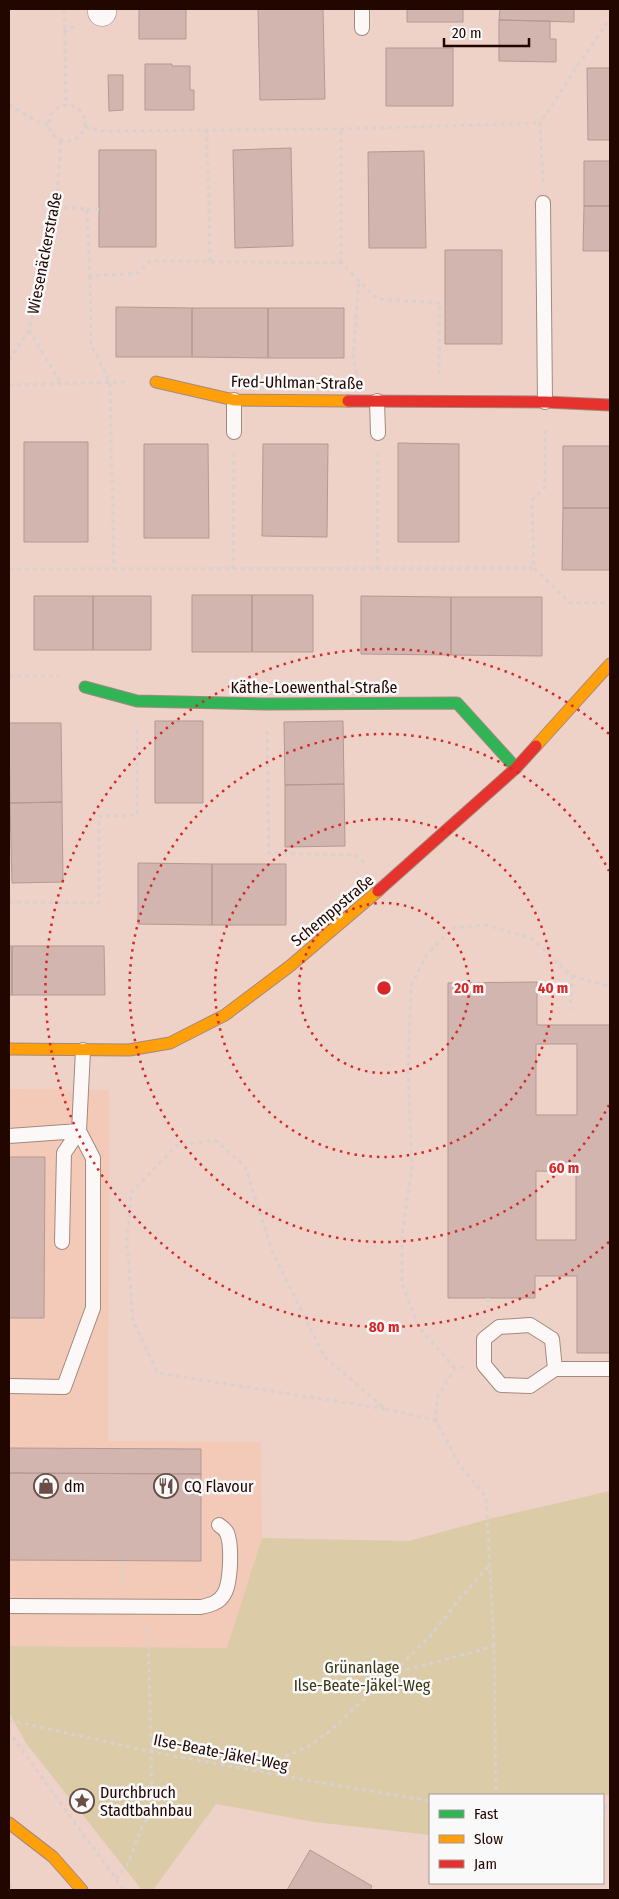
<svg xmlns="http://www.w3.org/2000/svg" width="619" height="1899" viewBox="0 0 619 1899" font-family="'Fira Sans Condensed',sans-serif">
<rect width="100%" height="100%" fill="#eed2c7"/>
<path fill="#f3c9b8" d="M9,1089L109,1090L108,1441L261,1442L262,1538L228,1648L9,1646Z"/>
<path fill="#dbcba6" d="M610,1491V1795H430V1835L314,1822L216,1804L153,1890H142L26,1743L9,1712V1646L227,1648L262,1538L409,1541L489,1519Z"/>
<path fill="#d2b5af" stroke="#b49993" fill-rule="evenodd" d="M139,9H186V39H139Z
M258,9H323L325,99L260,100Z
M407,9H463V22H407Z
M500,9H574V22L499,20Z
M499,20L550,21V39H556V62L499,61Z
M386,48H453V106H386Z
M145,64H172V66H190V90H194V110H145Z
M587,68H610V140H588Z
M108,75H123V110L109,111Z
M291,148L293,246L235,248L233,150Z
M99,150H156V247H99Z
M424,151L426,248H369L368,152Z
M584,161H610V206H584Z
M584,206H610V251H583Z
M445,250H502V344H445Z
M116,307L192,308V357H116Z
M192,308H268V358L192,357Z
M268,308H344V358H268Z
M24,442H88V542H24Z
M398,443L459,444V542H398Z
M144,444H208L209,538H144Z
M263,444H328L327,537L262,536Z
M563,446H610V508H563Z
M563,508H610V570H562Z
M192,595H252V652H192Z
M252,595H313V652H252Z
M34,596H93V650H34Z
M93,596H151V650H93Z
M361,596L451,597V655L361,654Z
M451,597H542V656L451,655Z
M155,721H203V803H155Z
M343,721L344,784L285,785L284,722Z
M9,723H61L62,802L10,803Z
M344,784L345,846L285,847V785Z
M62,802L63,882L12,883L10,803Z
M138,863L212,864V925L138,924Z
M212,864H286V925H212Z
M9,946H12V995H9Z
M12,946H104L105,995H12Z
M537,982V1025H610V1353H577V1276H535V1298H448V983ZM536,1044H577V1115H536ZM536,1171L576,1172V1240H536Z
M9,1157H45L44,1318H9Z
M9,1448L201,1449V1474L9,1473Z
M9,1473L201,1474V1561L9,1560Z
M310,1850L372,1886L370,1890H287Z"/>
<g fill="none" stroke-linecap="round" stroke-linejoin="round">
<defs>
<path id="lane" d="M362,9V28
M543,203L545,402
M234,400V432
M377,401L378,433
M9,1136L79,1131L93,1158V1308L64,1387L9,1386
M62,1242L64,1153L79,1131L83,1050
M555,1369L552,1339L530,1325L499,1327L484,1339V1365L501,1385L530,1386L555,1369H610
M9,1606L201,1607C210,1605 219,1603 224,1594C231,1583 232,1545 227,1533C225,1529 222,1527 219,1525"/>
<path id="street" d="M102,9V12"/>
<path id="fast" d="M85,687L137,701L266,704L457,703L516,768"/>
<path id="slow" d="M156,382L234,400L348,401
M536,746L610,664
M9,1049L129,1050L170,1043L225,1015L290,966L378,891
M9,1823L53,1857L82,1890"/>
<path id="jam" d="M348,401L545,402L610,405
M378,891L516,768L536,746"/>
</defs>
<use href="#lane" stroke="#a3897e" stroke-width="16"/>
<use href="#street" stroke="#a3897e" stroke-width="29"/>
<use href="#fast" stroke="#a3897e" stroke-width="13"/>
<use href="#slow" stroke="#a3897e" stroke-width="13"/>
<use href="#jam" stroke="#a3897e" stroke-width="13"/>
<path stroke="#dad0cd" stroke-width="3" stroke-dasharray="4 4" stroke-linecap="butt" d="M64,9L66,105
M64,32L79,24
M9,105L36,121L49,125
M49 123a18 18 0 1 1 36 0a18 18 0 1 1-36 0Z
M85,127L102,131L341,129L540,123
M207,129L210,261
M543,182L540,123L580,62L610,19
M56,207L87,209L90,276L138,273L150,261L341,263L377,299L440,303L439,374
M87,209H99
M341,263V129
M90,276L91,345L110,382L114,569
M29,330L60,382
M9,360L29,330L56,207L61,140
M357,374L353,359L359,281
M9,385L128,382
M545,430V487L532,500L534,568L570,603H610
M9,569L534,568
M233,569L234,452
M377,569L378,452
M9,676H54L59,677
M267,731L269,853L355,855L367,865
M9,902L99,903V816L137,815V729
M572,976L610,987
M488,1298V1308
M464,1367L455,1368L437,1398L436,1420L459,1464L486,1497L494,1646L496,1795
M455,1368L418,1326L402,1284V1235L412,1167L408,1070L411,986L427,954L452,928L486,925L531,938L572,976L570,1009
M385,1409L158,1373L133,1321L127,1242L131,1193L176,1146L215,1140L245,1166L272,1251L324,1356L385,1409L436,1420
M123,1561V1585
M395,1671L432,1634L462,1596L490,1565
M9,1720L152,1752L311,1781L430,1801
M9,1730L11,1735L124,1890
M256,1770L309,1746L329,1732L394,1671L414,1668L494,1646
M603,1807L610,1806
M603,1809L610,1815
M116,1879L127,1866L142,1827L151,1814L152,1791L148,1627
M9,1885L15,1890"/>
<use href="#lane" stroke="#fcf8f7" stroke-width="14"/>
<use href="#street" stroke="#fcf8f7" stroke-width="28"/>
<use href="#fast" stroke="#30b455" stroke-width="11"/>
<use href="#slow" stroke="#ff9f0a" stroke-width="11"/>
<use href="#jam" stroke="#e5322d" stroke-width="11"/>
</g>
<g fill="none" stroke="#d62828" stroke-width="2.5" stroke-dasharray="2.5 5">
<circle cx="384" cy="988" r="85"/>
<circle cx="384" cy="988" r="169"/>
<path d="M609 1105A254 254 0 1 1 609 871"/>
<path d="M609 1242A339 339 0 1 1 609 734"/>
</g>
<defs>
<symbol id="shop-ring" viewBox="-11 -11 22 22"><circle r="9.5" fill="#f9f9f9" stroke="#694d46" stroke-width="1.5"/><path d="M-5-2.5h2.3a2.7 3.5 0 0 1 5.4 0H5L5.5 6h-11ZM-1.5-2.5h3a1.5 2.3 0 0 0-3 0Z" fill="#694d46"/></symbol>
<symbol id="restaurant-ring" viewBox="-11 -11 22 22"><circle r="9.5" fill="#f9f9f9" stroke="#694d46" stroke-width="1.5"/><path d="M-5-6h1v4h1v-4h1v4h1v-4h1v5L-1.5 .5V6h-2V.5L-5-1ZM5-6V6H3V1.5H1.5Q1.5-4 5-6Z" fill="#694d46"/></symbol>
<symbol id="sight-ring" viewBox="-11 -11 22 22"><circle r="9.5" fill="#f9f9f9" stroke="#694d46" stroke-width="1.5"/><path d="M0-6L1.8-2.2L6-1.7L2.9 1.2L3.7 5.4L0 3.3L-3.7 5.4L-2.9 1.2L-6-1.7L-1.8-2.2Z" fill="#694d46"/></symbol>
</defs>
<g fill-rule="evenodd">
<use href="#shop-ring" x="32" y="1472" width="28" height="28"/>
<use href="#restaurant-ring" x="152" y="1472" width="28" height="28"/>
<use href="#sight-ring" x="68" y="1787" width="28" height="28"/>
</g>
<g text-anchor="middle" stroke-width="5" stroke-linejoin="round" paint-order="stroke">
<g font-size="16" fill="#220600" stroke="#f9f9f9">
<text transform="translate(44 253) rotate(-79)" y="6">Wiesenäckerstraße</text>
<text transform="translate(297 382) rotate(1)" y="6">Fred-Uhlman-Straße</text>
<text x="314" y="693">Käthe-Loewenthal-Straße</text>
<text transform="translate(332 910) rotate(-40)" y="6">Schemppstraße</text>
<text transform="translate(221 1752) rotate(11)" y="6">Ilse-Beate-Jäkel-Weg</text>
</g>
<g font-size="16" fill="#220600" stroke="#f9f9f9" text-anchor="start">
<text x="64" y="1492">dm</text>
<text x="184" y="1492">CQ Flavour</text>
<text x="100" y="1798">Durchbruch<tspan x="100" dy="18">Stadtbahnbau</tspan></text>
</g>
<g font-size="16" fill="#3a3614" stroke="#f9f9f9">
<text x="362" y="1673">Grünanlage<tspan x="362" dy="18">Ilse-Beate-Jäkel-Weg</tspan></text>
</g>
</g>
<circle cx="384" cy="988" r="8" fill="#d62828" stroke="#f9f9f9" stroke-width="2.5"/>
<g font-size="15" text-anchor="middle" font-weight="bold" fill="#d62828" stroke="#f9f9f9" stroke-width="5" stroke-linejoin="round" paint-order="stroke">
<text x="469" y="993">20 m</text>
<text x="553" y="993">40 m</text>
<text x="564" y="1173">60 m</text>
<text x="384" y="1332">80 m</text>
</g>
<rect width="619" height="1899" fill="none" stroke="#220600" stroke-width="20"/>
<rect x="429" y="1794" width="175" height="90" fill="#f9f9f9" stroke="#a39895"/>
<rect x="439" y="1810" width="25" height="8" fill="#30b455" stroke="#a39895"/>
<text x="474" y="1819" font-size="15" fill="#220600">Fast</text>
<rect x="439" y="1835" width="25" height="8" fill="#ff9f0a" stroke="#a39895"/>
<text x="474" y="1844" font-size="15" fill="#220600">Slow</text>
<rect x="439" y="1860" width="25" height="8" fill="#e5322d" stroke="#a39895"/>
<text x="474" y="1869" font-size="15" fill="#220600">Jam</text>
<path d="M444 38v8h85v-8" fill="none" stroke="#220600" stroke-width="2.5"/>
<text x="452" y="38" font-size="15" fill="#220600" stroke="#f9f9f9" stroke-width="4" paint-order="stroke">20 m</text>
</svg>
